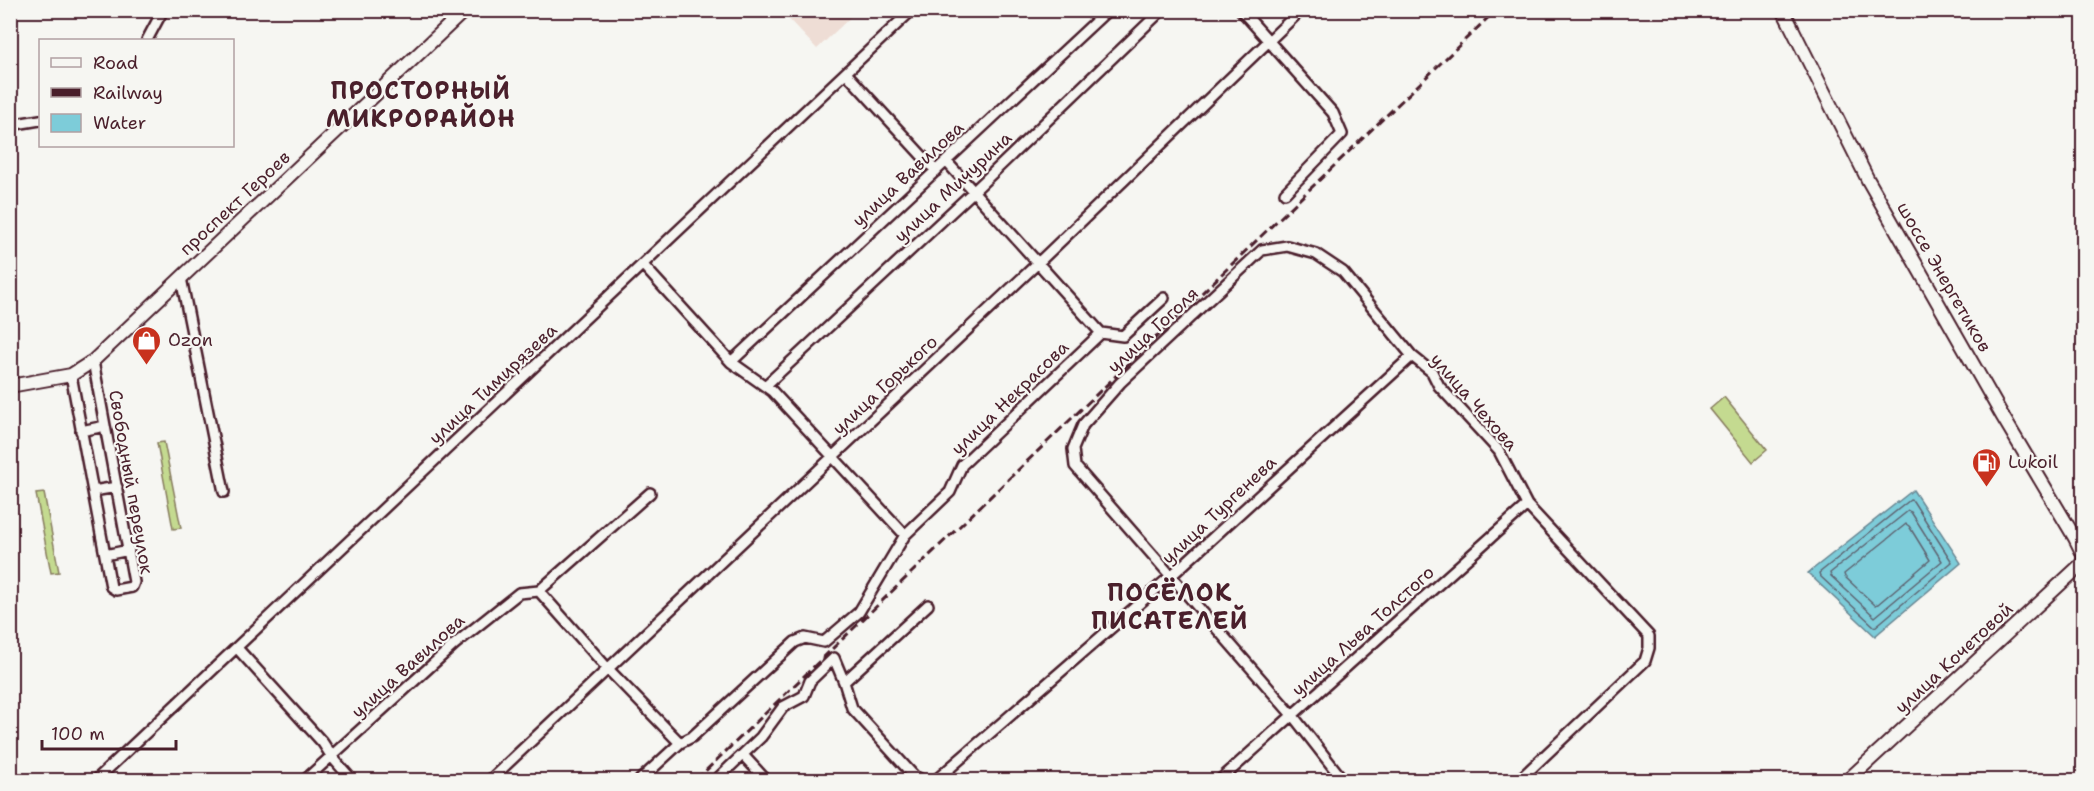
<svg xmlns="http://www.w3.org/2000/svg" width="2094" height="791" viewBox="0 0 2094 791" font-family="'Shantell Sans',sans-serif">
<rect width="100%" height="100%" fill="#f6f6f2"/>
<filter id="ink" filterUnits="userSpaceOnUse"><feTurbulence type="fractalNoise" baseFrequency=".0167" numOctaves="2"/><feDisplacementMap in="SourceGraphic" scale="12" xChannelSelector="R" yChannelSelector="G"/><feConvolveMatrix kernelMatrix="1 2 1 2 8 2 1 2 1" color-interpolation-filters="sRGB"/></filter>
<g filter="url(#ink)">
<path fill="#eeddd5" d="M781,11H857L817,49Z"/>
<path fill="#c4da90" stroke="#877c5e" stroke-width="1.5" d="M1724,397L1767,450L1753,462L1710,409Z
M164,442L181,528L173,529L157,443Z
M44,493L59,572L51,573L36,494Z"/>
<path fill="#7dccd9" stroke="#698793" stroke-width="1.5" d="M1913,490L1961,563L1875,636L1808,573Z"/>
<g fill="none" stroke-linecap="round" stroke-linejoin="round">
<path stroke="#5e6471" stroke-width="1.5" d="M1910,500L1913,501L1952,562L1875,627L1820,576L1819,573Z
M1908,511L1911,512L1942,561L1875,617L1831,576L1830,573Z
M1906,524L1909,526L1930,560L1878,604L1875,605L1845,577L1844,574Z"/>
<defs>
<path id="street" d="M1241,10L1333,113L1342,134L1285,193
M147,40L163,10
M846,73L936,171
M10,125L40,120
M946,161L1101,333
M643,265L731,362L772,391L905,535
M181,278L224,492
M731,362L1108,10
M71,375L111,587L116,590L132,587L134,582L93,361
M765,386L974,191L1162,10
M81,431L105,426
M93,491L117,487
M105,555L129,550
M539,591L608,669L680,743
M539,591L650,493
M237,648L323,743L332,757L352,780
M844,682L852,708L914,776L922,780
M743,755L766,780
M96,780L912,10
M305,780L455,644L519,593L539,591
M490,780L1038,263L1301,10
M640,780L680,743L692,737L795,642L805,638L824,642L859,612L905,535L950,492L962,465L1101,333L1123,336L1164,298
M716,780L761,737L783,707L804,696L810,681L834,658L844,682L928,605
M936,780L1171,576L1412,356
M1220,780L1527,505
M1343,780L1293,716L1075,466L1073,449L1083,425L1120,383L1262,250L1287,246L1316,254L1343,272L1412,356L1432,372L1439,386L1499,451L1527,505L1649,636V648L1645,661L1519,780"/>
<path id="secondary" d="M1783,10L1868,180L2003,417L2075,538L2084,556
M10,386L71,375L93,361L465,10
M10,767L13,780
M1848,780L2084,562"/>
</defs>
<use href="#street" stroke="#4a1f2b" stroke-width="14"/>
<use href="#secondary" stroke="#4a1f2b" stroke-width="16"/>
<use href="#street" stroke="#f6f6f2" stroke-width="9"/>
<use href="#secondary" stroke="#f6f6f2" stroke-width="12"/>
<path stroke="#4a1f2b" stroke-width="3" stroke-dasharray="9 4.5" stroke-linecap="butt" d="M696,780L1496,10"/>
</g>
</g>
<defs>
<symbol id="shop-pin" viewBox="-11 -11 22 30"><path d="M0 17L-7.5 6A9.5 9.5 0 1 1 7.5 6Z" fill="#c8321e" stroke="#f6f6f2"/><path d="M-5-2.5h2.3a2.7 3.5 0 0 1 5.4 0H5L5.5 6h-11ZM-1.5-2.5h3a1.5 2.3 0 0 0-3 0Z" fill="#fff"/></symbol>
<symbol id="fuel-pin" viewBox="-11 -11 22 30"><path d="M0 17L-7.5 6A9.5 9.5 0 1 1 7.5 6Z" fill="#c8321e" stroke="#f6f6f2"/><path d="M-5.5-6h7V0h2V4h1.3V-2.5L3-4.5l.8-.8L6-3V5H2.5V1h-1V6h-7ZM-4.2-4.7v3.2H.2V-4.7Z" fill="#fff"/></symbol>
</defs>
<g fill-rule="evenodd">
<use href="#shop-pin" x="130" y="324" width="33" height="45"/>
<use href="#fuel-pin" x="1970" y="446" width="33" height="45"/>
</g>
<g text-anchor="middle" stroke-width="4.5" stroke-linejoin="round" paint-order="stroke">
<g font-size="18" fill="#4a1f2b" stroke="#f6f6f2">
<text transform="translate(908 174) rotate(-43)" y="6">улица Вавилова</text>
<text transform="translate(953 187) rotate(-43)" y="6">улица Мичурина</text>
<text transform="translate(235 203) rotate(-43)" y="6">проспект Героев</text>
<text transform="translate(1944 277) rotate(60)" y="6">шоссе Энергетиков</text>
<text transform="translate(1153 330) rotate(-43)" y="6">улица Гоголя</text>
<text transform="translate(493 384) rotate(-43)" y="6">улица Тимирязева</text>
<text transform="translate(885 385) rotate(-43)" y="6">улица Горького</text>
<text transform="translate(1010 398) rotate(-44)" y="6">улица Некрасова</text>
<text transform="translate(1474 402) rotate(49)" y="6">улица Чехова</text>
<text transform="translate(131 482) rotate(80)" y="6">Свободный переулок</text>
<text transform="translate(1219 510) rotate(-43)" y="6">улица Тургенева</text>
<text transform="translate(1363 631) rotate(-42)" y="6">улица Льва Толстого</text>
<text transform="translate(1954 658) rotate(-43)" y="6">улица Кочетовой</text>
<text transform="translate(408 666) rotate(-42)" y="6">улица Вавилова</text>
</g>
<g font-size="18" fill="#4a1f2b" stroke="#f6f6f2" text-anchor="start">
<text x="168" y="346">Ozon</text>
<text x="2008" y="468">Lukoil</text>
</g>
<g font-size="24" font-weight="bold" letter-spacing="1.5" fill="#4a1f2b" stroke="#f6f6f2">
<text x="421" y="99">ПРОСТОРНЫЙ<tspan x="421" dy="28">МИКРОРАЙОН</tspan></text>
<text x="1170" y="601">ПОСЁЛОК<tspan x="1170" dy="28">ПИСАТЕЛЕЙ</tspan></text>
</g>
</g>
<rect width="2094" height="791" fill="none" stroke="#f6f6f2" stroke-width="36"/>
<rect x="18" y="18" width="2058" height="755" fill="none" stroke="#4a1f2b" stroke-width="2" filter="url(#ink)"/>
<rect x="39" y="39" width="195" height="108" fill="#f6f6f2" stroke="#b1a0a2" stroke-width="1.5"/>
<rect x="51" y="58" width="30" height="9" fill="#f6f6f2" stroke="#b1a0a2" stroke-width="1.5"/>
<text x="93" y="69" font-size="18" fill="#4a1f2b">Road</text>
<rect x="51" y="88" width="30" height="9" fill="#4a1f2b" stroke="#b1a0a2" stroke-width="1.5"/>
<text x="93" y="99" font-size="18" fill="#4a1f2b">Railway</text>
<rect x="51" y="114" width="30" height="18" fill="#7dccd9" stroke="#b1a0a2" stroke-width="1.5"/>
<text x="93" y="129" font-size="18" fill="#4a1f2b">Water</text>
<path d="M42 740v9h134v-9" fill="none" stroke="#4a1f2b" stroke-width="3"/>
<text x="51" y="740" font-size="18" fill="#4a1f2b" stroke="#f6f6f2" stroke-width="4.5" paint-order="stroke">100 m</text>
</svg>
